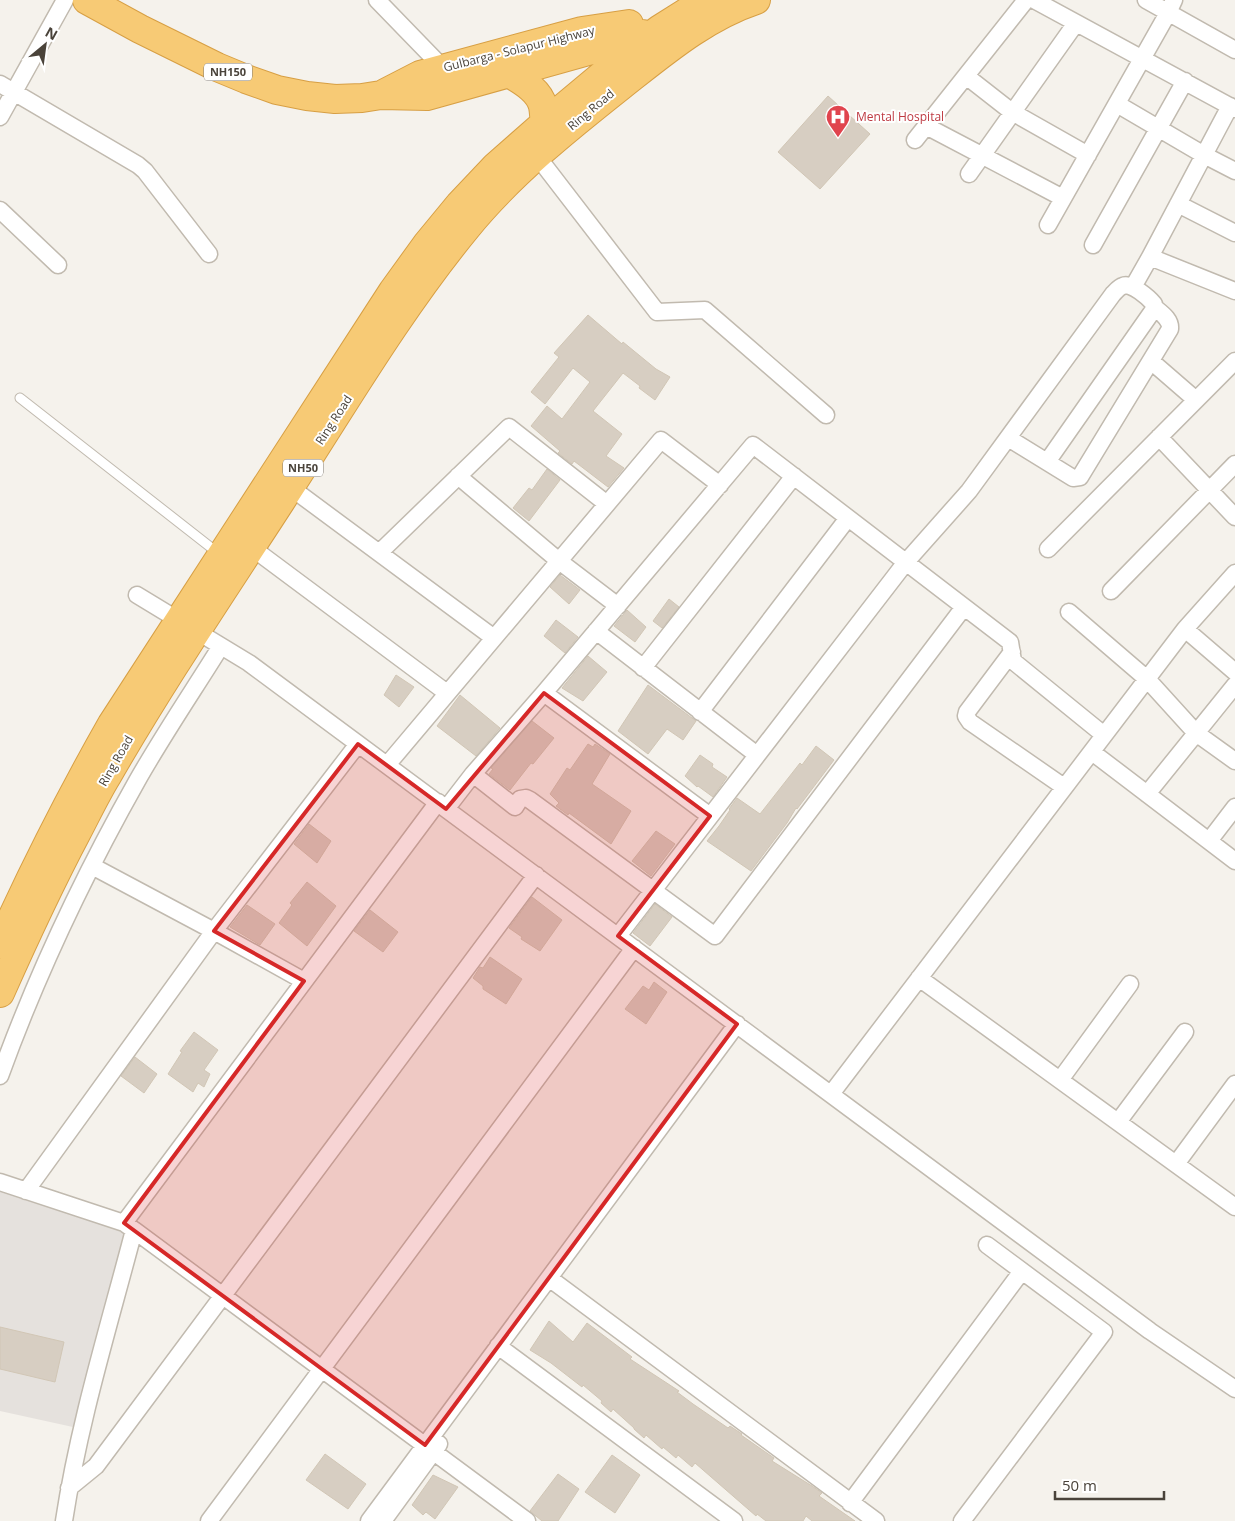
<svg xmlns="http://www.w3.org/2000/svg" width="1235" height="1521" viewBox="0 0 1235 1521" font-family="'Open Sans',sans-serif">
<rect width="100%" height="100%" fill="#f5f2ec"/>
<path fill="#e5e1dd" d="M0,1182L134,1230L82,1429L0,1411Z"/>
<path fill="#d7cec2" stroke="#d1c6b5" d="M828,96L870,134L820,189L778,152Z
M588,315L622,344L623,342L656,369L670,377L655,400L639,388L640,386L623,373L593,411L622,434L606,456L624,468L608,487L574,461L572,464L558,453L560,451L531,426L547,406L562,419L590,382L573,368L545,404L531,392L559,357L554,353Z
M547,469L560,480L529,521L513,508L529,488L532,490Z
M560,575L580,590L569,604L550,587Z
M669,599L679,607L662,628L653,621Z
M627,610L646,627L635,642L614,626Z
M556,620L578,637L565,653L544,636Z
M588,656L607,672L583,701L562,688Z
M396,675L414,687L399,707L384,695Z
M648,685L696,721L683,740L667,729L648,754L618,731Z
M460,695L500,728L476,756L437,726Z
M532,721L554,738L533,764L531,763L510,790L489,774L493,769L491,768Z
M588,744L593,747L595,744L610,754L592,784L631,811L611,844L569,813L568,815L556,806L559,803L550,794L567,768L570,770Z
M816,746L834,760L797,809L796,808L787,823L751,871L707,841L719,826L730,810L729,809L737,798L760,814L800,763L802,765Z
M700,755L713,764L712,767L727,777L713,797L698,786L697,787L685,776Z
M309,824L331,841L317,863L294,844Z
M656,831L675,844L651,876L632,861Z
M307,882L336,906L307,946L279,923L292,905L290,903Z
M532,897L562,920L540,951L521,939L522,937L509,928Z
M655,904L672,917L650,946L633,933Z
M247,905L275,924L260,945L230,927Z
M370,910L398,932L383,952L354,931Z
M490,957L522,979L506,1004L483,989V986L473,978L480,967L483,968Z
M654,982L667,992L646,1024L625,1009L643,986L649,990Z
M194,1032L218,1050L204,1070L210,1074L204,1087L198,1083L193,1092L168,1074L182,1052L180,1051Z
M135,1057L157,1074L144,1093L121,1076Z
M549,1321L573,1342L587,1323L632,1357L630,1359L679,1391L677,1392L693,1404L728,1428L730,1426L742,1434L741,1435L774,1458L772,1461L812,1486L822,1493L819,1496L855,1521H812L806,1516L803,1521H766L757,1514L756,1516L695,1463L692,1467L678,1455L676,1458L663,1447L662,1449L646,1435L644,1438L634,1429V1428L613,1409L611,1412L601,1403L602,1401L583,1385L582,1387L551,1363L530,1350Z
M0,1327L64,1342L55,1382L0,1369Z
M325,1454L366,1484L348,1509L306,1480Z
M612,1455L640,1475L615,1513L585,1492Z
M558,1474L579,1489L558,1521H542L530,1511Z
M433,1475L458,1487L435,1519L426,1512L423,1515L412,1505Z"/>
<g fill="none" stroke-linecap="round" stroke-linejoin="round">
<defs>
<path id="lane" d="M20,398L218,553"/>
<path id="street" d="M377,0L444,69
M1034,0L1235,109
M1146,0L1235,50
M966,76L1012,112L1088,155
M0,84L138,165L145,171L209,254
M1117,104L1204,155L1235,171
M0,117L65,0
M926,126L1063,198
M915,140L1026,0
M537,156L657,312L705,310L826,415
M969,174L1076,23
M1178,204L1235,233
M0,210L58,265
M1048,225L1168,13L1174,0
M1093,245L1185,81
M1150,257L1235,291
M1133,287L1150,257L1230,106
M1151,361L1196,400
M1159,437L1235,517
M1008,438L1073,478L1080,477L1170,329C1171,319 1161,313 1154,307
M458,476L559,561L618,606
M290,487L494,638
M251,547L447,693
M1048,549L1235,361
M379,553L509,427L607,504
M1111,591L1235,464
M137,595L249,663L1150,1331L1235,1389
M1069,612L1147,679L1196,733L1235,761
M1185,629L1235,573
M596,631L757,755
M1012,652L967,712L966,716L970,722L1064,787
M643,668L794,476
M544,693L710,816
M700,712L848,518
M1092,752L1235,861
M387,765L661,440L720,485
M473,774L515,807L520,799L526,798L530,800L715,936L964,607
M1147,794L1235,685
M446,809L473,774L544,693L753,445L1010,642L1013,661L1104,735
M1209,841L1235,807
M92,866L214,931L304,981
M618,936L906,562L969,491L1113,294C1116,291 1119,287 1123,286C1131,282 1149,298 1154,304V309L1047,462
M919,978L1235,1207
M0,1076C37,974 84,875 137,781C163,735 193,691 221,646
M1060,1080L1130,984
M831,1094L1185,629L1235,672
M1118,1122L1185,1032
M1176,1164L1235,1084
M0,1182L124,1223L134,1230L527,1521
M26,1191L214,931L358,744
M124,1223L438,802
M549,1278L876,1521
M498,1346L734,1521
M69,1488L96,1466L536,875
M850,1503L1022,1271
M64,1521C79,1422 109,1326 134,1230
M209,1521L634,948
M369,1521L737,1024
M383,1521L439,1444
M962,1521L1104,1332L987,1245"/>
<path id="highway" d="M87,0L140,29L217,67L246,79L277,90L307,96L335,99L362,98L381,95L427,96L588,51L643,34
M509,73C522,81 539,90 543,106C544,111 544,117 545,123
M385,93L420,75L582,31L629,24
M0,944C34,869 71,796 112,724L393,291L427,244L460,204L495,167L545,123L642,42L660,29L706,0
M0,993C24,939 49,885 77,832C87,813 96,794 107,776C161,682 222,592 281,501C341,409 397,312 467,227C510,174 569,127 622,85C664,52 705,17 756,0"/>
</defs>
<use href="#lane" stroke="#c1baaf" stroke-width="11"/>
<use href="#street" stroke="#c1baaf" stroke-width="19"/>
<use href="#highway" stroke="#d79f44" stroke-width="30"/>
<use href="#lane" stroke="#fff" stroke-width="9"/>
<use href="#street" stroke="#fff" stroke-width="16"/>
<use href="#highway" stroke="#f7ca75" stroke-width="28"/>
</g>
<path fill="#d62828" fill-opacity="0.2" stroke="#d62828" stroke-width="4" stroke-linejoin="round" d="M544,693L710,816L618,936L737,1024L425,1445L124,1223L304,981L214,931L358,744L446,809Z"/>
<defs>
<symbol id="hospital-pin" viewBox="-11 -11 22 30"><path d="M0 17L-7.5 6A9.5 9.5 0 1 1 7.5 6Z" fill="#e0444e" stroke="#fff"/><path d="M-5-5h3v3.5h4V-5h3V5h-3V1.5h-4V5h-3Z" fill="#fff"/></symbol>
</defs>
<g fill-rule="evenodd">
<use href="#hospital-pin" x="824" y="103" width="28" height="38"/>
</g>
<g text-anchor="middle" stroke-width="4" stroke-linejoin="round" paint-order="stroke">
<g fill="#fff" stroke="#807b75" stroke-width="1">
<rect x="204" y="63.5" width="48" height="17" rx="4"/>
<rect x="283" y="459.5" width="40" height="17" rx="4"/>
</g>
<g font-size="11" font-weight="bold" fill="#4a433a">
<text x="228" y="76">NH150</text>
<text x="303" y="472">NH50</text>
</g>
<g font-size="12" fill="#4a433a" stroke="#fff">
<text transform="translate(519 49) rotate(-14)" y="4">Gulbarga - Solapur Highway</text>
<text transform="translate(591 110) rotate(-40)" y="4">Ring Road</text>
<text transform="translate(334 420) rotate(-57)" y="4">Ring Road</text>
<text transform="translate(116 761) rotate(-60)" y="4">Ring Road</text>
</g>
<g font-size="12" fill="#be3a42" stroke="#fff" text-anchor="start">
<text x="856" y="121">Mental Hospital</text>
</g>
</g>
<g transform="translate(45 45) rotate(29)" stroke="#ffffff" stroke-width="4" paint-order="stroke">
<path d="M0-4L9 19L0 12L-9 19Z" fill="#4a433a"/>
<text y="-8" font-size="14" font-weight="bold" text-anchor="middle" fill="#4a433a">N</text>
</g>
<path d="M1055 1491v8h109v-8" fill="none" stroke="#4a433a" stroke-width="2.5"/>
<text x="1062" y="1491" font-size="15" fill="#4a433a" stroke="#ffffff" stroke-width="4" paint-order="stroke">50 m</text>
</svg>
